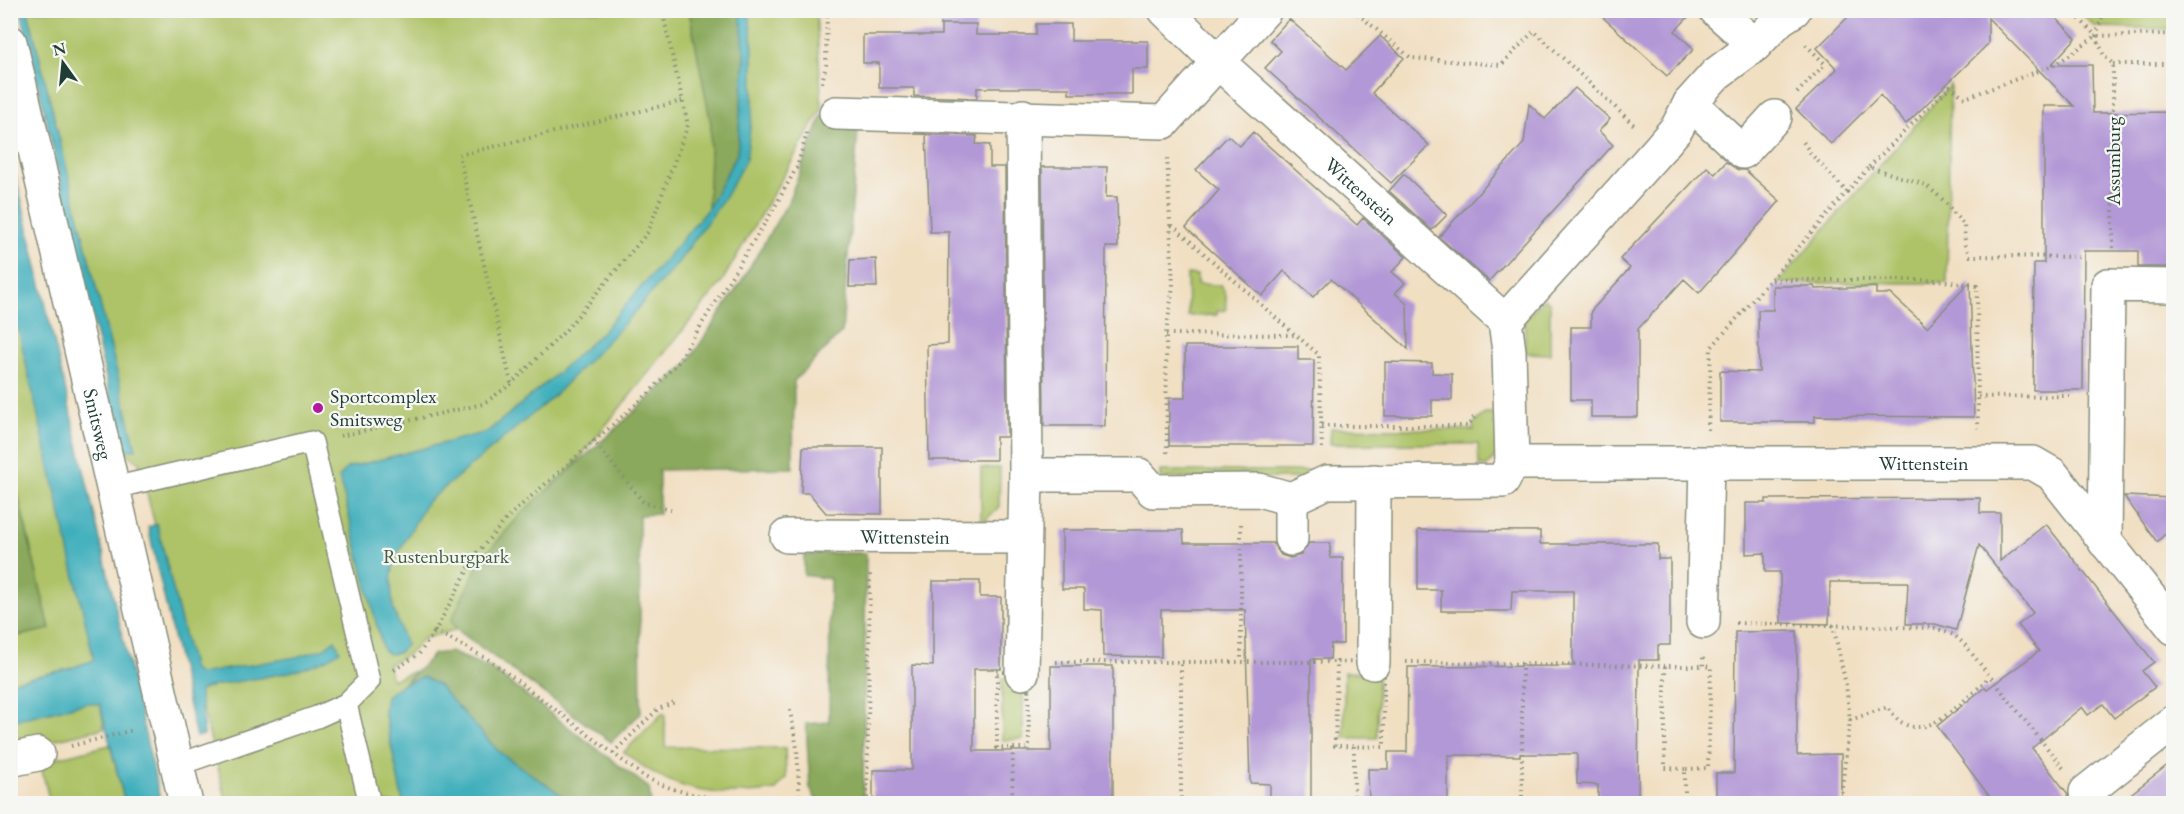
<svg xmlns="http://www.w3.org/2000/svg" width="2184" height="814" viewBox="0 0 2184 814" font-family="'EB Garamond',serif">
<rect width="100%" height="100%" fill="#f6f6f2"/>
<filter id="ink" filterUnits="userSpaceOnUse"><feTurbulence type="fractalNoise" baseFrequency=".0167" numOctaves="2"/><feDisplacementMap in="SourceGraphic" scale="12" xChannelSelector="R" yChannelSelector="G"/><feConvolveMatrix kernelMatrix="1 2 1 2 8 2 1 2 1" color-interpolation-filters="sRGB"/></filter>
<filter id="wash" filterUnits="userSpaceOnUse"><feTurbulence type="fractalNoise" baseFrequency=".008" numOctaves="4" result="noise"/><feDisplacementMap in="SourceGraphic" scale="24" xChannelSelector="R" yChannelSelector="G"/><feGaussianBlur stdDeviation="1.35" result="paint"/><feColorMatrix in="noise" values="0 0 0 0 0 0 0 0 0 0 0 0 0 0 0 0 0 1.4 0 .05"/><feComposite in="paint" operator="in"/></filter>
<g filter="url(#wash)">
<rect width="100%" height="100%" fill="#f1dfc2"/>
<path fill="#aec368" stroke="#66804e" stroke-width="1.5" fill-rule="evenodd" d="M2143,10L2173,13V29L2095,27L2079,11Z
M28,11H743L749,95L739,148L714,200L740,167L753,98L745,11H816L822,109L721,283L500,556L465,627L422,639C415,652 401,659 388,664L392,680L415,671C404,686 388,691 384,711L403,803H227L139,463L123,451L135,449ZM681,242L590,358L500,440L426,503L419,515L401,531L394,561L387,601L399,646L406,645L398,653L389,654L384,650L340,477L347,468L471,440L487,432L551,379L606,330Z
M1950,85L1947,283H1778L1928,110Z
M1187,274L1197,275V284L1221,285L1226,295V310L1217,311V315L1188,316Z
M11,298L95,660L68,669L11,682L10,638L50,629L11,466Z
M1545,299L1550,303V354L1525,353V318Z
M1485,413H1499L1498,454L1487,466H1479L1478,444H1330L1331,428L1474,430L1473,424Z
M981,468H1000L999,507L981,524Z
M1160,471H1320V478H1160Z
M1344,672L1378,673L1377,738H1344Z
M1023,677V739L1002,740V678Z
M86,703L100,704L104,728L11,750L10,721Z
M662,714H665V747L785,748L786,778L776,790C715,799 672,792 624,752Z
M110,745L125,803H50L40,762Z"/>
<path fill="#8aa95c" stroke="#547348" stroke-width="1.5" d="M689,11H740L745,56L737,154L708,208L711,124Z
M822,116L858,130L842,332L794,381L793,468L659,470V514L639,515L641,713L611,742L457,630L451,621L480,561L521,514L686,365L741,282L787,204Z
M11,466L50,629L18,636L10,607Z
M822,553H866L863,803H818L810,788L806,724L829,722L830,579L804,575V556Z
M450,652L490,668L649,788L651,803H573L499,752L438,685L423,677L406,683L434,654Z"/>
<path fill="#40afbc" stroke="#307678" stroke-width="1.5" d="M21,11H28L136,449L123,451Z
M740,11H749L753,48V107L746,159L725,197L677,264L622,326L553,397L426,503L394,561L391,582L393,608L406,645L398,653L389,654L383,650L339,477L347,468L487,432L551,379L603,331L681,241L708,208L737,154L745,56Z
M11,155L161,803H125L100,704L86,703L11,721V682L68,669L94,660L11,298Z
M157,524L193,670L199,674L296,657L323,649L335,640L340,651C307,676 246,678 205,688L200,691V696L204,735L196,737L148,527Z
M423,677L438,685L499,752L573,803H403L384,710L386,696L401,685Z"/>
<g id="blocks">
<path fill="#b298d6" d="M1595,10H1695L1675,31L1694,49L1667,76Z
M1855,10H2048L2076,38L2051,65H2092L2093,113L2174,112V267H2138V251H2084L2083,390H2033L2034,263H2044V106H2074L1988,18V44L1906,124L1880,95L1831,144L1796,109L1837,69L1817,48Z
M1289,19L1346,70L1380,36L1404,58L1372,93L1429,145L1391,183L1265,68L1281,51L1270,40Z
M941,24H976V35H1036V24H1071V41H1148V69H1132V94H1069V88H977V98L914,96V88H879V63H863V35H941Z
M1575,88L1610,119L1599,131L1613,145L1489,281L1439,237L1524,143L1529,104L1545,119Z
M1253,132L1357,225L1363,218L1406,257L1392,272L1405,283L1395,293L1407,304L1408,349L1331,279L1313,297L1284,271L1262,296L1186,228L1219,190L1196,170L1228,136L1240,146Z
M914,134L977,136L976,144L990,145V167H1005L1007,437H996V460H929L927,345L948,344L949,232H930L926,134Z
M1726,162L1738,170H1745L1780,201L1699,293L1684,279L1638,329V417H1591V400H1571V327H1591V311L1630,268L1620,259L1707,167L1715,174Z
M1042,167H1107L1106,197H1117L1118,247H1106L1105,426H1044Z
M1404,174L1447,215L1432,230L1389,191Z
M876,259L877,287H849L850,260Z
M1970,282L1974,417L1815,416V422H1720V371L1759,372L1758,310H1773V286H1814L1815,289L1876,287V294H1891L1927,327Z
M1185,346H1298V360H1314L1313,446H1169V398H1185Z
M1385,362L1432,363V373L1452,374V400H1432V416H1385Z
M803,447H882V514L826,513L809,493H801Z
M2124,496L2174,498V525L2157,542Z
M1980,498V513H2000V561L2046,524L2154,662L2142,671L2155,687L2114,718L2103,704L2088,715L2082,707L2032,748L2068,794L2071,804H1995L1937,726L1985,687L1987,689L2039,651L2018,625L2033,613L1979,545L1956,630L1935,624H1906L1908,582H1830L1829,624L1781,623L1780,572H1765V553L1746,554V503H1766V499Z
M1062,530H1183L1184,543H1273L1281,555L1290,558L1301,555L1309,543H1330V558H1343V644H1331L1330,659H1311V804H1270V784L1250,783L1245,610H1161V657L1103,656L1102,610L1084,609V589H1062Z
M1418,530L1540,531V544H1658V559H1670V645H1658V660H1639L1638,804H1598V785L1577,784V754H1520V756L1448,755V804H1369L1368,769H1388V752H1407L1408,667L1573,666V591H1512L1511,611H1441V590H1418Z
M933,581H980V597H1001V669H974V751H1051V666H1113V804H873V770H912V665L933,666Z
M1797,631V755L1841,754V804H1716V773H1734L1735,632Z
M2174,760V804H2118Z"/>
</g>
</g>
<g filter="url(#ink)">
<use href="#blocks" fill-opacity="0" stroke="#888e7b" stroke-width="1.5"/>
<g fill="none" stroke-linecap="round" stroke-linejoin="round">
<defs>
<path id="service" d="M113,488L312,442L369,681L346,704L317,717L177,765
M346,704L370,804"/>
<g id="minor">
<path id="s1" d="M1165,10L1218,62L1505,321L1660,148L1677,128L1690,103L1716,74L1755,45L1780,19L1794,10"/>
<path d="M1716,10L1755,45"/>
<path id="s2" d="M10,42L186,804"/>
<path d="M1690,103L1743,152L1775,117"/>
<path d="M836,113L1164,122L1265,10"/>
<path d="M1505,321L1509,351L1512,463"/>
<path id="s3" d="M1026,475H1139L1153,491L1259,490L1291,499L1327,482L1503,481L1512,463H2033L2052,474L2174,628"/>
<path d="M1291,499V539"/>
<path id="s4" d="M787,536L1024,537"/>
<path d="M2105,542L2108,285L2174,286"/>
<path d="M1703,622L1707,464"/>
<path d="M1373,663L1374,481"/>
<path d="M1022,673L1026,475L1023,116"/>
<path d="M10,760L38,754"/>
<path d="M2086,792L2174,722"/>
</g>
</defs>
<use href="#service" stroke="#888e7b" stroke-width="24"/>
<use href="#minor" stroke="#888e7b" stroke-width="36"/>
<path stroke="#888e7b" stroke-width="4" stroke-dasharray="1.5 4.5" stroke-linecap="butt" d="M1353,10L1411,58L1501,65L1534,31L1634,125
M2071,10L2096,36L2104,56L2113,64V252
M2096,36L2104,10
M2113,64H2174
M822,83L826,65L827,10
M1797,93L1825,64L1804,43
M1869,167L1950,86L1965,98L2055,65L2096,36L2174,34
M1847,192L1869,167L1926,185L1943,200L1964,225L1965,245L1970,256L2088,257
M1172,225L1295,335
M1772,280H1938L1977,286L1978,429
M1166,334L1296,335L1319,355L1322,449
M511,383L459,155L682,101
M1978,397L2073,396
M1321,426H1468L1476,414
M1708,430L1711,348L1847,192L1811,154L1802,140
M340,436L483,404L511,384L565,331L648,232L688,125L662,10
M593,440L644,503L671,510
M1167,453L1166,334L1173,286L1167,155
M1241,524V662
M1736,623L1935,628L1954,635L1965,645L2063,768
M1833,625L1846,685L1850,720L1840,804
M1056,662H1337
M1337,662L1384,663V747L1335,746Z
M1406,662L1665,666
M1522,663V804
M394,670L419,654L435,631
M997,672L1028,673L1029,748H997Z
M790,710L797,748L800,804
M1850,720L1888,707C1917,755 1957,705 1985,682L1988,675
M71,746L133,730
M1354,746V804
M613,753L658,709L675,702
M1685,769L1665,768V666H1703
M782,804C733,800 688,800 643,776L491,661L435,631L477,553L510,515L649,393L678,362L773,210L797,167L807,133
M867,804L870,570
M1012,804L1013,747
M1181,804V662
M1685,804V769L1708,768L1711,667L1703,666V654"/>
<use href="#service" stroke="#fff" stroke-width="21"/>
<use href="#minor" stroke="#fff" stroke-width="33"/>
</g>
</g>
<circle fill="#b5179e" stroke="#f6f6f2" stroke-width="2" cx="318" cy="408" r="6"/>
<g text-anchor="middle" stroke-width="4.5" stroke-linejoin="round" paint-order="stroke">
<g font-size="20" fill="#1f3d34" stroke="#f6f6f2">
<text transform="translate(2113 161) rotate(-90)" y="7">Assumburg</text>
<text dy="7" stroke="none"><textPath href="#s1" startOffset="267">Wittenstein</textPath></text>
<text dy="7" stroke="none"><textPath href="#s2" startOffset="392">Smitsweg</textPath></text>
<text dy="7" stroke="none"><textPath href="#s3" startOffset="921">Wittenstein</textPath></text>
<text dy="7" stroke="none"><textPath href="#s4" startOffset="118">Wittenstein</textPath></text>
</g>
<g font-size="20" fill="#1f3d34" stroke="#f6f6f2" text-anchor="start">
<text x="330" y="403">Sportcomplex<tspan x="330" dy="23">Smitsweg</tspan></text>
</g>
<g font-size="20" fill="#435e41" stroke="#f6f6f2">
<text x="446" y="563">Rustenburgpark</text>
</g>
</g>
<rect width="2184" height="814" fill="none" stroke="#f6f6f2" stroke-width="36"/>
<g transform="translate(63 63) rotate(345)" stroke="#f6f6f2" stroke-width="4.5" paint-order="stroke">
<path d="M0-4.5L10 22L0 15L-10 22Z" fill="#1f3d34"/>
<text y="-9" font-size="16" font-weight="bold" text-anchor="middle" fill="#1f3d34">N</text>
</g>
</svg>
